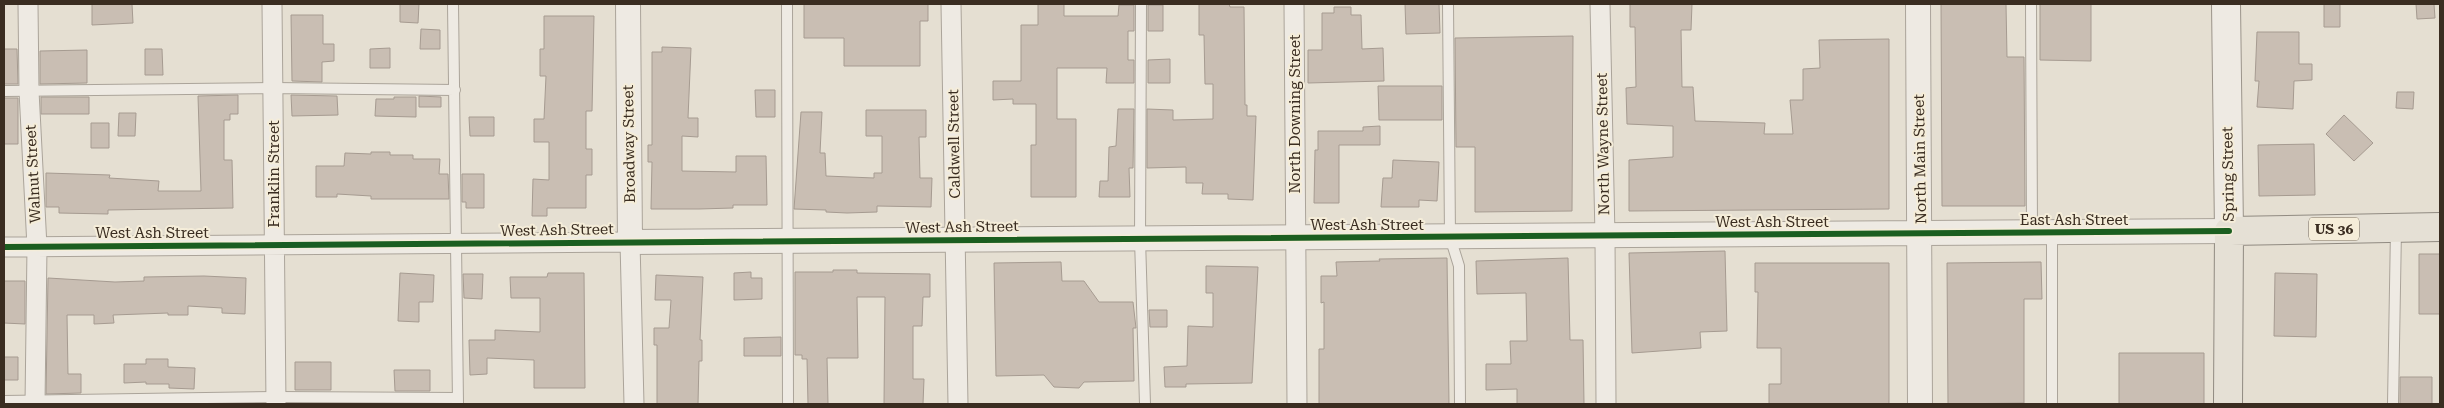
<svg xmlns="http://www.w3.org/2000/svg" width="2444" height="408" viewBox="0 0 2444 408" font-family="'Roboto Serif',serif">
<rect width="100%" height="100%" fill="#e5dfd2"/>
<path fill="#c9beb3" stroke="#a69b91" d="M92,4H132L133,23L92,25Z
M400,4H419L418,23L400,22Z
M804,4H928V21H920V66H844V38H804Z
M1038,4H1064V16H1118L1119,5H1134V31H1128V60H1134V83H1106L1107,68H1057V119H1076V197H1031V145H1036V104H1013V99L993,100V81H1021V25H1038Z
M1199,4H1229L1230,7H1244L1245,105H1247V116H1256L1253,200L1228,199V194H1202L1203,183H1186V167L1147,168V109L1173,110V120L1213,119V84H1205L1204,35H1199Z
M1405,4H1439L1440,33L1406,34Z
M1630,4H1692L1691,30H1681L1682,87H1693L1695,121L1765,123L1764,134H1793L1790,100H1803V69L1820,68L1819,40L1889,39V209L1629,211V160L1673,157V126L1627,124L1626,88L1636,87L1635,27H1630Z
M1941,4H2006L2007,57H2024L2025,206H1942Z
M2040,4H2091V61L2040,60Z
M2324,4H2340V27H2324Z
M2416,4H2434L2435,18L2417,19Z
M1148,5H1163V31H1148Z
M1334,7H1351V15H1361L1362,49L1383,48L1384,81L1308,83V50H1322V13H1334Z
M291,15H323V44H334V61L322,62V82L292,81Z
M544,16H594L592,111H586V149H592V175H586V208H547V216H532L533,179L549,180V142H534V119H544L546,76H540V49H544Z
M421,29L440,30V49H420Z
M2257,32H2299V64H2312V80L2294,81L2293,109L2257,107L2259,81H2255Z
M1573,36L1572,211L1475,212V147H1456L1455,38Z
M662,47L691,48L688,118H698V137L682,136V171L736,172V156H766L767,205H733V208L699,209H651L652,162H648V145H652V52H662Z
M390,48V68H370V49Z
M4,49H17L18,84H4Z
M145,49H162L163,75H145Z
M87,50V83L40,84V51Z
M1170,59V83H1148V60Z
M1378,86H1442V120H1379Z
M755,90H775V117H756Z
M2397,92H2414L2413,109L2396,108Z
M238,95V114H230V120H224V160H232L233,208L108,210V214L59,213V207H46V173L110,175L109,178L159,181L158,191H201L198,96Z
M291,95L337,96L338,115L292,116Z
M419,96L441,97V107H419Z
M41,97H89V114H41Z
M394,97H416V117L375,116L376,99H394Z
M4,98H18V144H4Z
M1118,109H1134L1133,168H1129L1130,197H1099L1100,181H1108L1109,147L1116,146Z
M866,110H926V137H919L920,178H932L931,207L877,206V212L847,213L826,212V210L794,209L801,112H822L820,153H825L826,176L874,178V173H882V136H866Z
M119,113H136L135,136H118Z
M2344,115L2373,143L2354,161L2326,134Z
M469,117H494V136H470Z
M91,123H109V148H91Z
M1380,126V145H1339V203H1314L1315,150H1318V131H1363V127Z
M2314,144L2315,195L2259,196L2258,145Z
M371,152H390V155H413V159H440L439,174H448L449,199H371V196L337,194V197H316V166H344L345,153L371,154Z
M1393,160L1439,162L1437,201L1419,200V207H1381L1383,178H1392Z
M462,174H484V208H466V202H462Z
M1725,251L1727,331L1700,332L1701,348L1632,353L1629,253Z
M2419,254H2440V314H2419Z
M1447,258L1449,404H1319V349H1324V302L1321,303V276H1337L1336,262L1380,261L1379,259Z
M1568,258L1570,340H1583L1584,404H1517V389L1486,390V364H1511L1510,341H1527L1526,293L1477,294L1476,261Z
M1061,262L1062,281H1084L1099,302H1133L1136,328H1133L1134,381L1084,382L1079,388L1054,387L1044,375L996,376L994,263Z
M2041,262L2042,299H2024V403L1948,404L1947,263Z
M1755,263H1889V404H1769V384H1781V348H1757L1758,292H1755Z
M1206,266L1258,267L1252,383L1186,384V387H1165L1164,367L1187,366L1188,326L1213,327V293H1206Z
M833,270H857V273L930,274V297H923L922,326H913V379H924L923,404H884L885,297H857L858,358H827L828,404H808L807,359H802V355H795V272H833Z
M751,272V278H762V299L734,300V273Z
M400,273L434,275L433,302H419V322L398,321Z
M548,273H584L585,388H534V360L487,358V374L470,375L469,340H495V330L540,332V298H511L510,277H547Z
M2275,273L2317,274L2316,337L2274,336Z
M463,274H483L482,299L464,298Z
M656,275L703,277L700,340H702V361H699L698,404H657V345H654V328H669L671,300H655Z
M204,276L246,278L245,314L222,313V308L188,306V315H168V313L113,315L114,323L94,324V315H67L68,374H81V393L46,394L48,278L115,282L144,281V277Z
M4,281H25V324L4,323Z
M1149,310H1167V327H1150Z
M781,337V356H744V338Z
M2119,353H2204V404H2119Z
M4,357H18V380H4Z
M146,359H168V367L195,368L194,389L169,388V384H146V382L124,383V364H146Z
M295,362H331V390H295Z
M394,370H430V391H395Z
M2400,377H2432V404H2400Z"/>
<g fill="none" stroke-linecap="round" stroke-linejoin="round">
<defs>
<path id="service" d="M453,4L458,403
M787,4L788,404
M1141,4L1140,239L1145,404
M1448,4L1450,237L1459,266L1460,404
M2031,4L2032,233
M4,91L273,88L455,90
M2052,233V404
M4,401L276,397L458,398
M2393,404L2396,229"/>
<path id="minor" d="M28,4L29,91L37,247L35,404
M272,4L276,404
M951,4L958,404
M1294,4L1297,404
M1600,4L1605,236L1606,404
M4,247L630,242L634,404"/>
<path id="tertiary" d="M628,4L630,242L2229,231
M1918,4L1920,404"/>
<path id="secondary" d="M2226,4L2229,231"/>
<path id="primary" d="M2228,404L2229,231L2440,227"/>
</defs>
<use href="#service" stroke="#aba49a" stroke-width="12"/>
<use href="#minor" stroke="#aba49a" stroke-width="21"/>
<use href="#tertiary" stroke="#aba49a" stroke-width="26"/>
<use href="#secondary" stroke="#9b948a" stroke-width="30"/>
<use href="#primary" stroke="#908a81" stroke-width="30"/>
<use href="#service" stroke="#eeeae3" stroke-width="10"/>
<use href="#minor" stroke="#eeeae3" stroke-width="19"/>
<use href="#tertiary" stroke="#eeeae3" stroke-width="24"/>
<use href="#secondary" stroke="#eeeae3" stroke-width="28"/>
<use href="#primary" stroke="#e5e0d5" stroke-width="28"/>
<defs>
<path id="cycleway" d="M4,247L2229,231"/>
</defs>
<use href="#cycleway" stroke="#f5edd9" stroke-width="9"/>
<use href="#cycleway" stroke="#1b5e20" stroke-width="6"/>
</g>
<g text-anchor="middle" stroke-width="4" stroke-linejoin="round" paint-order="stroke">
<rect fill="#f5edd9" stroke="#726758" stroke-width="1" x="2309" y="217.5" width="50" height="23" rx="4"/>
<g font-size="14" font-weight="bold" fill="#3a2d21">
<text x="2334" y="234">US 36</text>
</g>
<g font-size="15" fill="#3a2d21" stroke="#f5edd9">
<text transform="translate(1295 114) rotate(-90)" y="5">North Downing Street</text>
<text transform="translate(629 144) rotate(-91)" y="5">Broadway Street</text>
<text transform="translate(954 144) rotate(-91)" y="5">Caldwell Street</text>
<text transform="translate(1603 144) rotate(-91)" y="5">North Wayne Street</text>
<text transform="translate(1920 159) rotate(-91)" y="5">North Main Street</text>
<text transform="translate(33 174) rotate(-93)" y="5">Walnut Street</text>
<text transform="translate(274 174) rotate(-90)" y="5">Franklin Street</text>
<text transform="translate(2228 174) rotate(-91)" y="5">Spring Street</text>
<text x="2074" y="225">East Ash Street</text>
<text x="1772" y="227">West Ash Street</text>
<text x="1367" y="230">West Ash Street</text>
<text transform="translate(962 227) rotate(-1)" y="5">West Ash Street</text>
<text transform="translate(557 230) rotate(-1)" y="5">West Ash Street</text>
<text x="152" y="238">West Ash Street</text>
</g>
</g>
<rect width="2444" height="408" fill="none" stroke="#3a2d21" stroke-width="10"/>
</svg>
